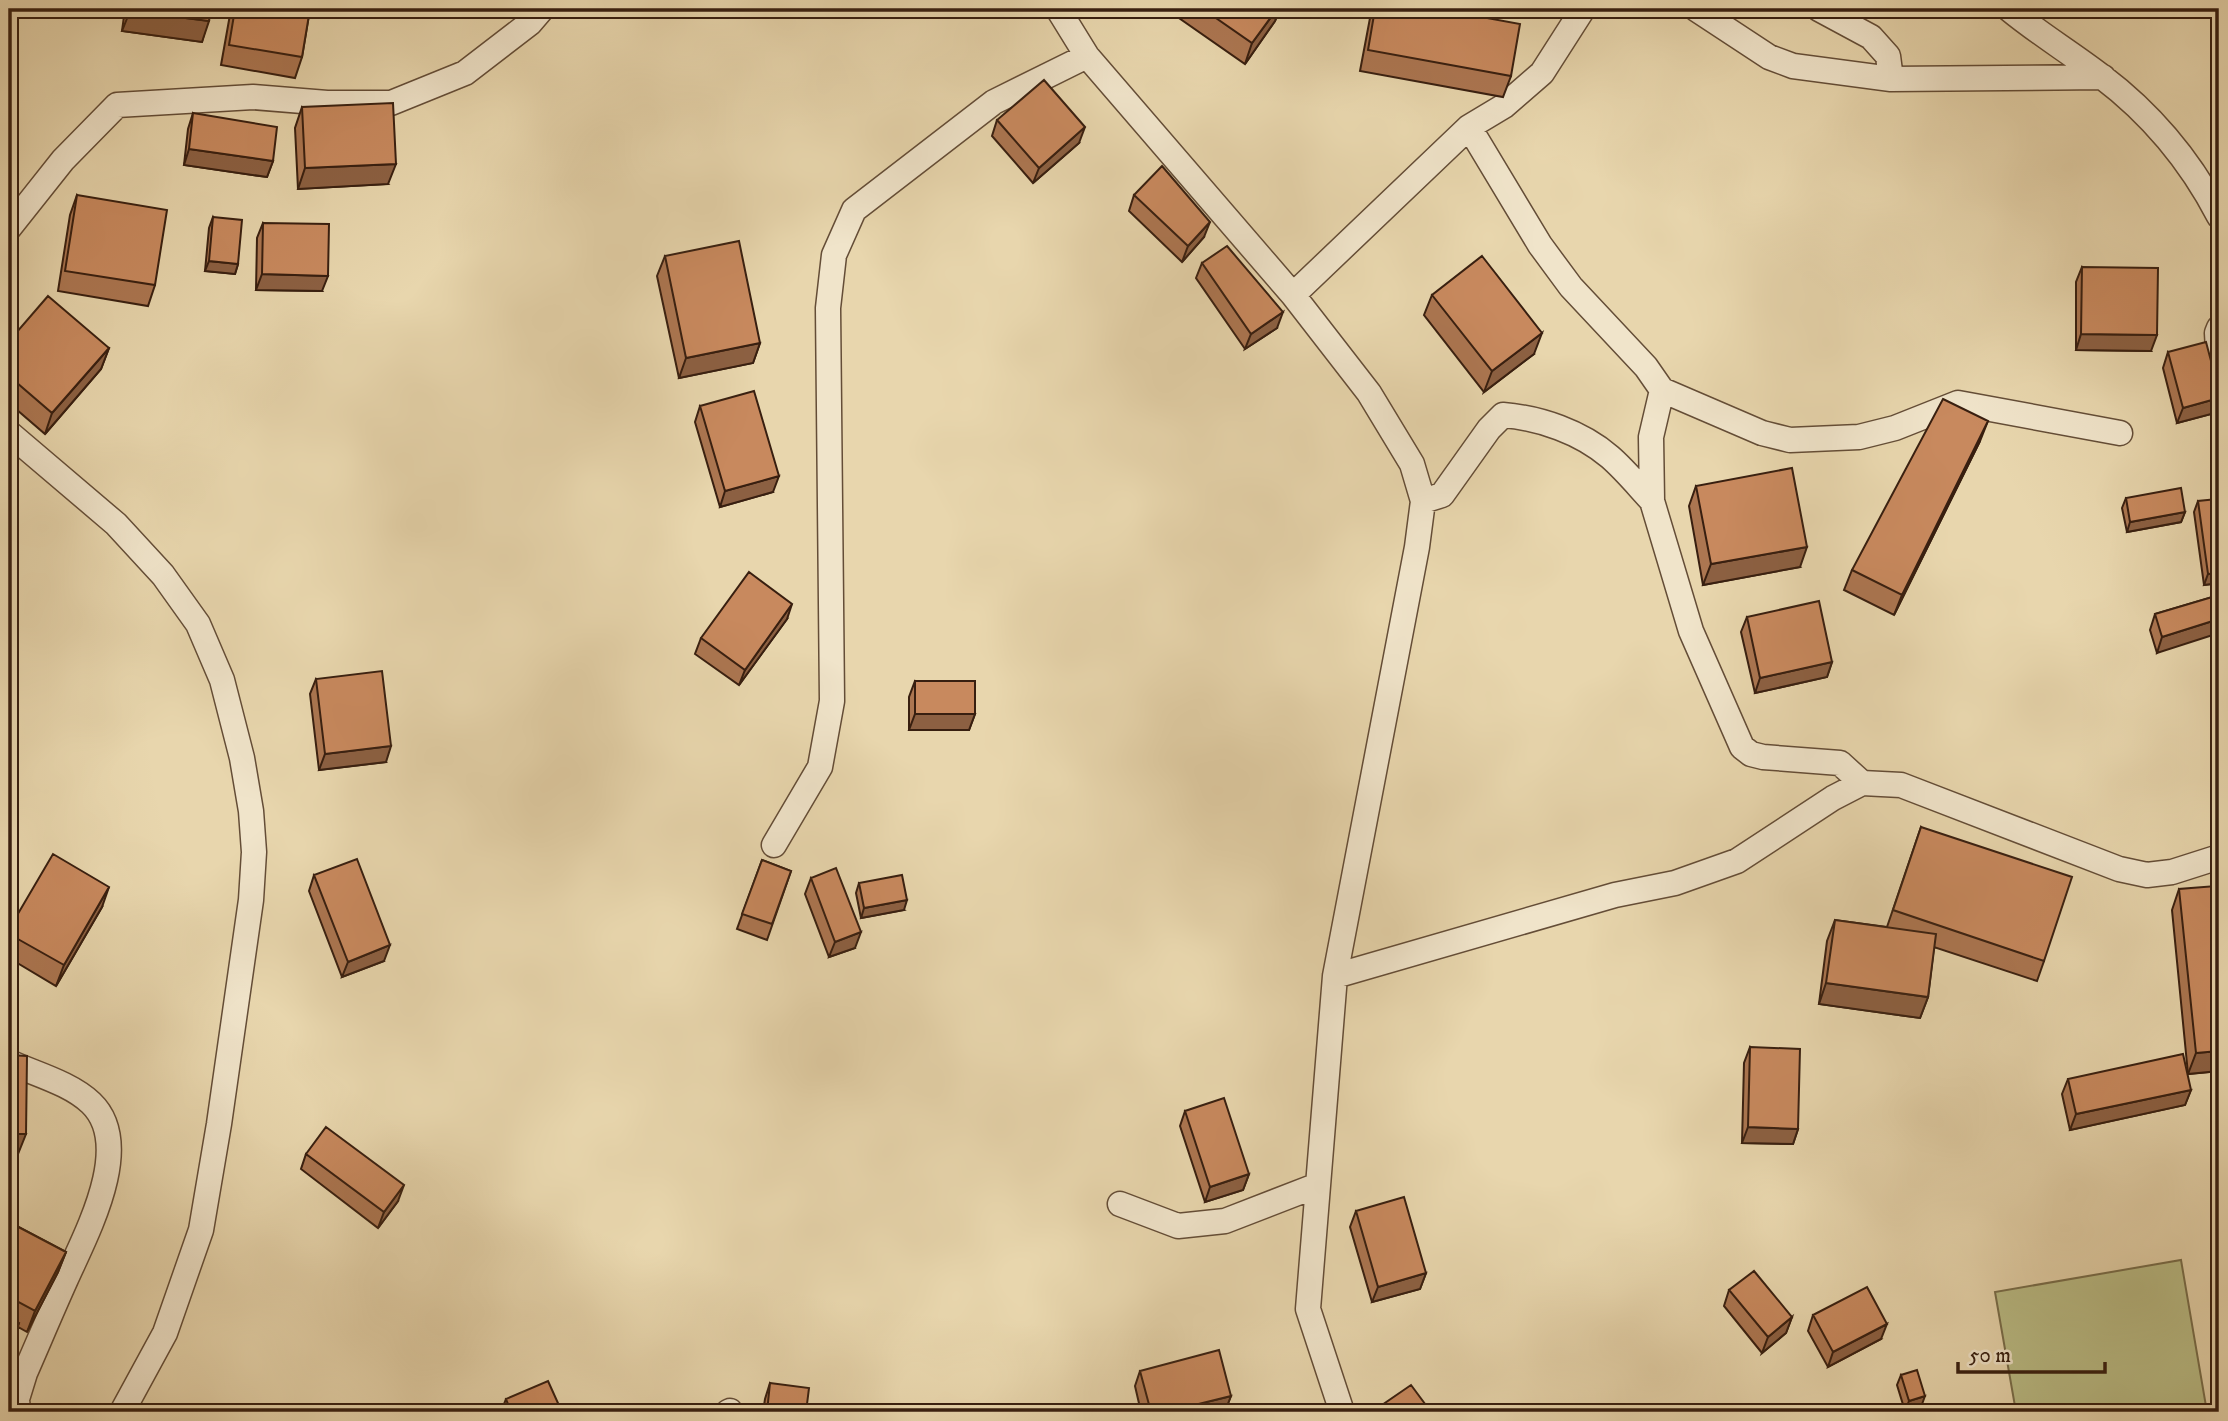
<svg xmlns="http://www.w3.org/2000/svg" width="2228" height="1421" viewBox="0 0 2228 1421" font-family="'IM FELL DW Pica',serif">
<rect width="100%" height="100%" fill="#e8d6ad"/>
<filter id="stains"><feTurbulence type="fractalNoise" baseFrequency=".00286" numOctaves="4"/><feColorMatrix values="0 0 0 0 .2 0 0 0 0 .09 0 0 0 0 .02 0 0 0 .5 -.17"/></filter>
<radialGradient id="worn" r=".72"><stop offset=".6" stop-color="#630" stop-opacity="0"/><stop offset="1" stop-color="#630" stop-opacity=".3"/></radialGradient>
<path fill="#babd86" stroke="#796e4b" stroke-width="2" d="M2181,1260L2207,1412H2016L1995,1292Z"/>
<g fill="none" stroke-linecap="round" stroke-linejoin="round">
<defs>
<path id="minor" d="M1058,9L1087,56L1293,295L1369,393L1412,464L1423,501L1417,547L1335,976L1308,1309L1342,1412
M1696,9L1769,57L1793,66L1891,79L2103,77
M1819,9L1871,37L1888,56L1891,79
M2009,9C2038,33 2071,53 2101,76C2150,113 2191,162 2219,216
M1469,127L1540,245L1571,287L1646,367L1662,390L1762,433L1790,440L1859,437L1895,428L1958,403L2120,433
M9,228L63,160L117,105L253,97L327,103H391L465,73L530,23L542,9
M1293,295L1469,127L1504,106L1542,73L1583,9
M2219,328L2217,333L2219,367
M1662,390L1651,437L1652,501L1691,631L1742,747L1751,754L1763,757L1840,763L1862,783
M9,433L116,524L163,575L198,624L222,680L242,758L251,811L254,852L251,900L219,1124L201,1230L165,1333L122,1412
M1423,501L1442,495L1489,429L1503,415C1540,418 1581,432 1610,457C1625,470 1638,486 1652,501
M774,845L820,767L832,701L828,308L834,255L854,210L994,102L1087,56
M1335,976L1615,895L1675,883L1737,861L1833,798L1862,783L1901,785L2119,869L2147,875L2172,872L2219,857
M9,1062C35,1074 70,1083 91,1103C135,1145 86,1234 66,1279C52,1310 39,1341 25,1373L17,1399L18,1412
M1120,1204L1178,1226L1225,1221L1318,1185
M728,1412L730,1411"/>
</defs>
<use href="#minor" stroke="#644d37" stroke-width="27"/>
<use href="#minor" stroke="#f0e4ca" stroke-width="24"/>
</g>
<path fill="#ac7651" stroke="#381f10" stroke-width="2" d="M125,9H211L202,42L122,31Z
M231,9H310L302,57L295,78L221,65Z
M1166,9H1280L1275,21L1245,64Z
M1373,9H1438L1511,76L1503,97L1360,71L1370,18Z
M302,107L388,184L298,189L295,128Z
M193,113L273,161L267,177L184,165L188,129Z
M997,120L1079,143L1033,183L992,136Z
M77,195L155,285L148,306L58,291L70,215Z
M1134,195L1204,237L1182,262L1129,211Z
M213,217L238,264L235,274L205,271L209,228Z
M263,223L322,291L256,290L257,238Z
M665,256L760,343L753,363L679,378L657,276Z
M1202,263L1277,328L1245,349L1196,278Z
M2082,267L2151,351L2076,350V282Z
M1432,295L1534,354L1484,392L1424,315Z
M9,341L109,348L101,369L45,434L9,403Z
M2168,352L2215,413L2177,423L2163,368Z
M700,406L773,492L720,507L695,422Z
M1980,441L1894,615L1844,590L1852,570Z
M1696,486L1800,567L1703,585L1689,506Z
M2126,498L2185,512L2181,522L2127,532L2122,508Z
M2198,501L2219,516V583L2204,585L2194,512Z
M2219,595L2157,653L2150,630L2155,614Z
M1747,617L1832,662L1827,677L1755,693L1741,632Z
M787,619L739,685L695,654L701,638Z
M316,679L386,762L319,770L310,694Z
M915,681L975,714L969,730H909V697Z
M1921,827L2044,961L2037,981L1934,947L1928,997L1920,1018L1819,1004L1827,941L1835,920L1887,927Z
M762,860L791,871L767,940L737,929Z
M314,875L384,961L342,977L309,891Z
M811,878L855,948L829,957L805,894Z
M859,883L904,910L861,918L856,893Z
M2179,889L2219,918V1071L2188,1074L2172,910Z
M102,907L56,986L9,958V929Z
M1750,1047L1798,1129L1793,1144L1742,1143L1744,1063Z
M2068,1079L2191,1090L2185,1105L2070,1130L2062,1094Z
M1185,1111L1249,1174L1243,1190L1205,1202L1180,1126Z
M306,1154L398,1201L378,1228L301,1169Z
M1356,1211L1426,1273L1420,1289L1372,1302L1350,1227Z
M9,1222L66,1252L58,1272L27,1332L18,1327L9,1349Z
M1729,1290L1792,1317L1786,1333L1762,1353L1724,1306Z
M1813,1315L1881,1339L1828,1367L1808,1331Z
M1140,1371L1231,1396L1225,1411L1221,1412H1141L1135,1386Z
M1901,1375L1921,1407L1905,1411L1897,1385Z
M770,1383L806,1412H763L765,1399Z
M506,1399L562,1412H501Z
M1382,1405L1431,1412H1380Z"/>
<path fill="#8c6042" stroke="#381f10" stroke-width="2" d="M1277,9H1280L1275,21L1245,64L1252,43Z
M130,11L209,21L202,42L122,31Z
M1085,127L1079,143L1033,183L1039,168Z
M189,149L273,161L267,177L184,165Z
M396,164L388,184L298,189L305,168Z
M1210,222L1204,237L1182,262L1188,246Z
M209,261L238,264L235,274L205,271Z
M262,274L328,276L322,291L256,290Z
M1283,312L1277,328L1245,349L1251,334Z
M1542,333L1534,354L1484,392L1492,371Z
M2081,334L2157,335L2151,351L2076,350Z
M760,343L753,363L679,378L686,358Z
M109,348L101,369L45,434L52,413Z
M2219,398V402L2215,413L2177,423L2183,408Z
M1988,421L1980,441L1894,615L1902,595Z
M779,476L773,492L720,507L725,491Z
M2185,512L2181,522L2127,532L2130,522Z
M1807,547L1800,567L1703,585L1711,564Z
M2219,573V583L2204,585L2208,574Z
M792,604L787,619L739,685L745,670Z
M2219,619V633L2157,653L2162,637Z
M1832,662L1827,677L1755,693L1760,678Z
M915,714H975L969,730H909Z
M391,746L386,762L319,770L325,754Z
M109,887L102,907L56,986L64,965Z
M907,900L904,910L861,918L864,908Z
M861,932L855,948L829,957L835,942Z
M390,945L384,961L342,977L348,962Z
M1826,983L1928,997L1920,1018L1819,1004Z
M2219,1051V1071L2188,1074L2196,1053Z
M2191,1090L2185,1105L2070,1130L2076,1114Z
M1748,1127L1798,1129L1793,1144L1742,1143Z
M9,1134H26L18,1154H9Z
M1249,1174L1243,1190L1205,1202L1210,1187Z
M404,1185L398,1201L378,1228L384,1212Z
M66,1252L58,1272L27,1332L35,1311Z
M1426,1273L1420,1289L1372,1302L1378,1287Z
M1792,1317L1786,1333L1762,1353L1768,1337Z
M19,1323L14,1339L9,1349V1345Z
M1887,1324L1881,1339L1828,1367L1833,1352Z
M1231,1396L1225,1411L1221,1412H1166Z
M1925,1396L1921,1407L1905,1411L1909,1401Z"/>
<path fill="#c8895e" stroke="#381f10" stroke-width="2" d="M130,9H211L209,21L130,11Z
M235,9H310L302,57L229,45Z
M1203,9H1277L1252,43Z
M1375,9H1438L1520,24L1511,76L1368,50Z
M1044,80L1085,127L1039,168L997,120Z
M393,103L396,164L305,168L302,107Z
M193,113L277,127L273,161L189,149Z
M1162,166L1210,222L1188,246L1134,195Z
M77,195L167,210L155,285L65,271Z
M213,217L242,220L238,264L209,261Z
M263,223L329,224L328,276L262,274Z
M739,241L760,343L686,358L665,256Z
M1227,246L1283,312L1251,334L1202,263Z
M1482,256L1542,333L1492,371L1432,295Z
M2082,267L2158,268L2157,335L2081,334Z
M48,296L109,348L52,413L9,376V341Z
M2206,342L2219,391V398L2183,408L2168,352Z
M754,391L779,476L725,491L700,406Z
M1943,399L1988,421L1902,595L1852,570Z
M1792,468L1807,547L1711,564L1696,486Z
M2181,488L2185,512L2130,522L2126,498Z
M2217,499L2219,516V573L2208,574L2198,501Z
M749,572L792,604L745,670L701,638Z
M2219,595V619L2162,637L2155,614Z
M1819,601L1832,662L1760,678L1747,617Z
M382,671L391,746L325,754L316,679Z
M915,681H975V714H915Z
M1921,827L2072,877L2044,961L1893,910Z
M53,854L109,887L64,965L9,934V929Z
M357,859L390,945L348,962L314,875Z
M762,860L791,871L772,924L742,914Z
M836,868L861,932L835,942L811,878Z
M902,875L907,900L864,908L859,883Z
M2216,886L2219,918V1051L2196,1053L2179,889Z
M1835,920L1936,934L1928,997L1826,983Z
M1750,1047L1800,1049L1798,1129L1748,1127Z
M2183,1054L2191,1090L2076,1114L2068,1079Z
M9,1055L27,1056L26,1134H9Z
M1224,1098L1249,1174L1210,1187L1185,1111Z
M326,1127L404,1185L384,1212L306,1154Z
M1404,1197L1426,1273L1378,1287L1356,1211Z
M9,1222L66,1252L35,1311L9,1297Z
M1754,1271L1792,1317L1768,1337L1729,1290Z
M1867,1287L1887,1324L1833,1352L1813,1315Z
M9,1318L19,1323L9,1345Z
M1219,1350L1231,1396L1166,1412H1151L1140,1371Z
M1917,1370L1925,1396L1909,1401L1901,1375Z
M548,1381L562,1412H511L506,1399Z
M770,1383L809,1388L806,1412H767Z
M1411,1385L1431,1412H1387L1382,1405Z"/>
<rect width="2228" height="1421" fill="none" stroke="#e8d6ad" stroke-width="35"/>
<rect x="10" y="10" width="2207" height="1400" fill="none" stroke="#381f10" stroke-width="3.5"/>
<rect x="18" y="18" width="2193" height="1386" fill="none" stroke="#381f10" stroke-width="2"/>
<path d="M1958 1362v10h147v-10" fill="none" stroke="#381f10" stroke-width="3.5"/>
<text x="1969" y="1362" font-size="21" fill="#381f10" stroke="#f0e4ca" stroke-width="5" paint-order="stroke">50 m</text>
<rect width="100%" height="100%" filter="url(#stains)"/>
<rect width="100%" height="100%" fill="url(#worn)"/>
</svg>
